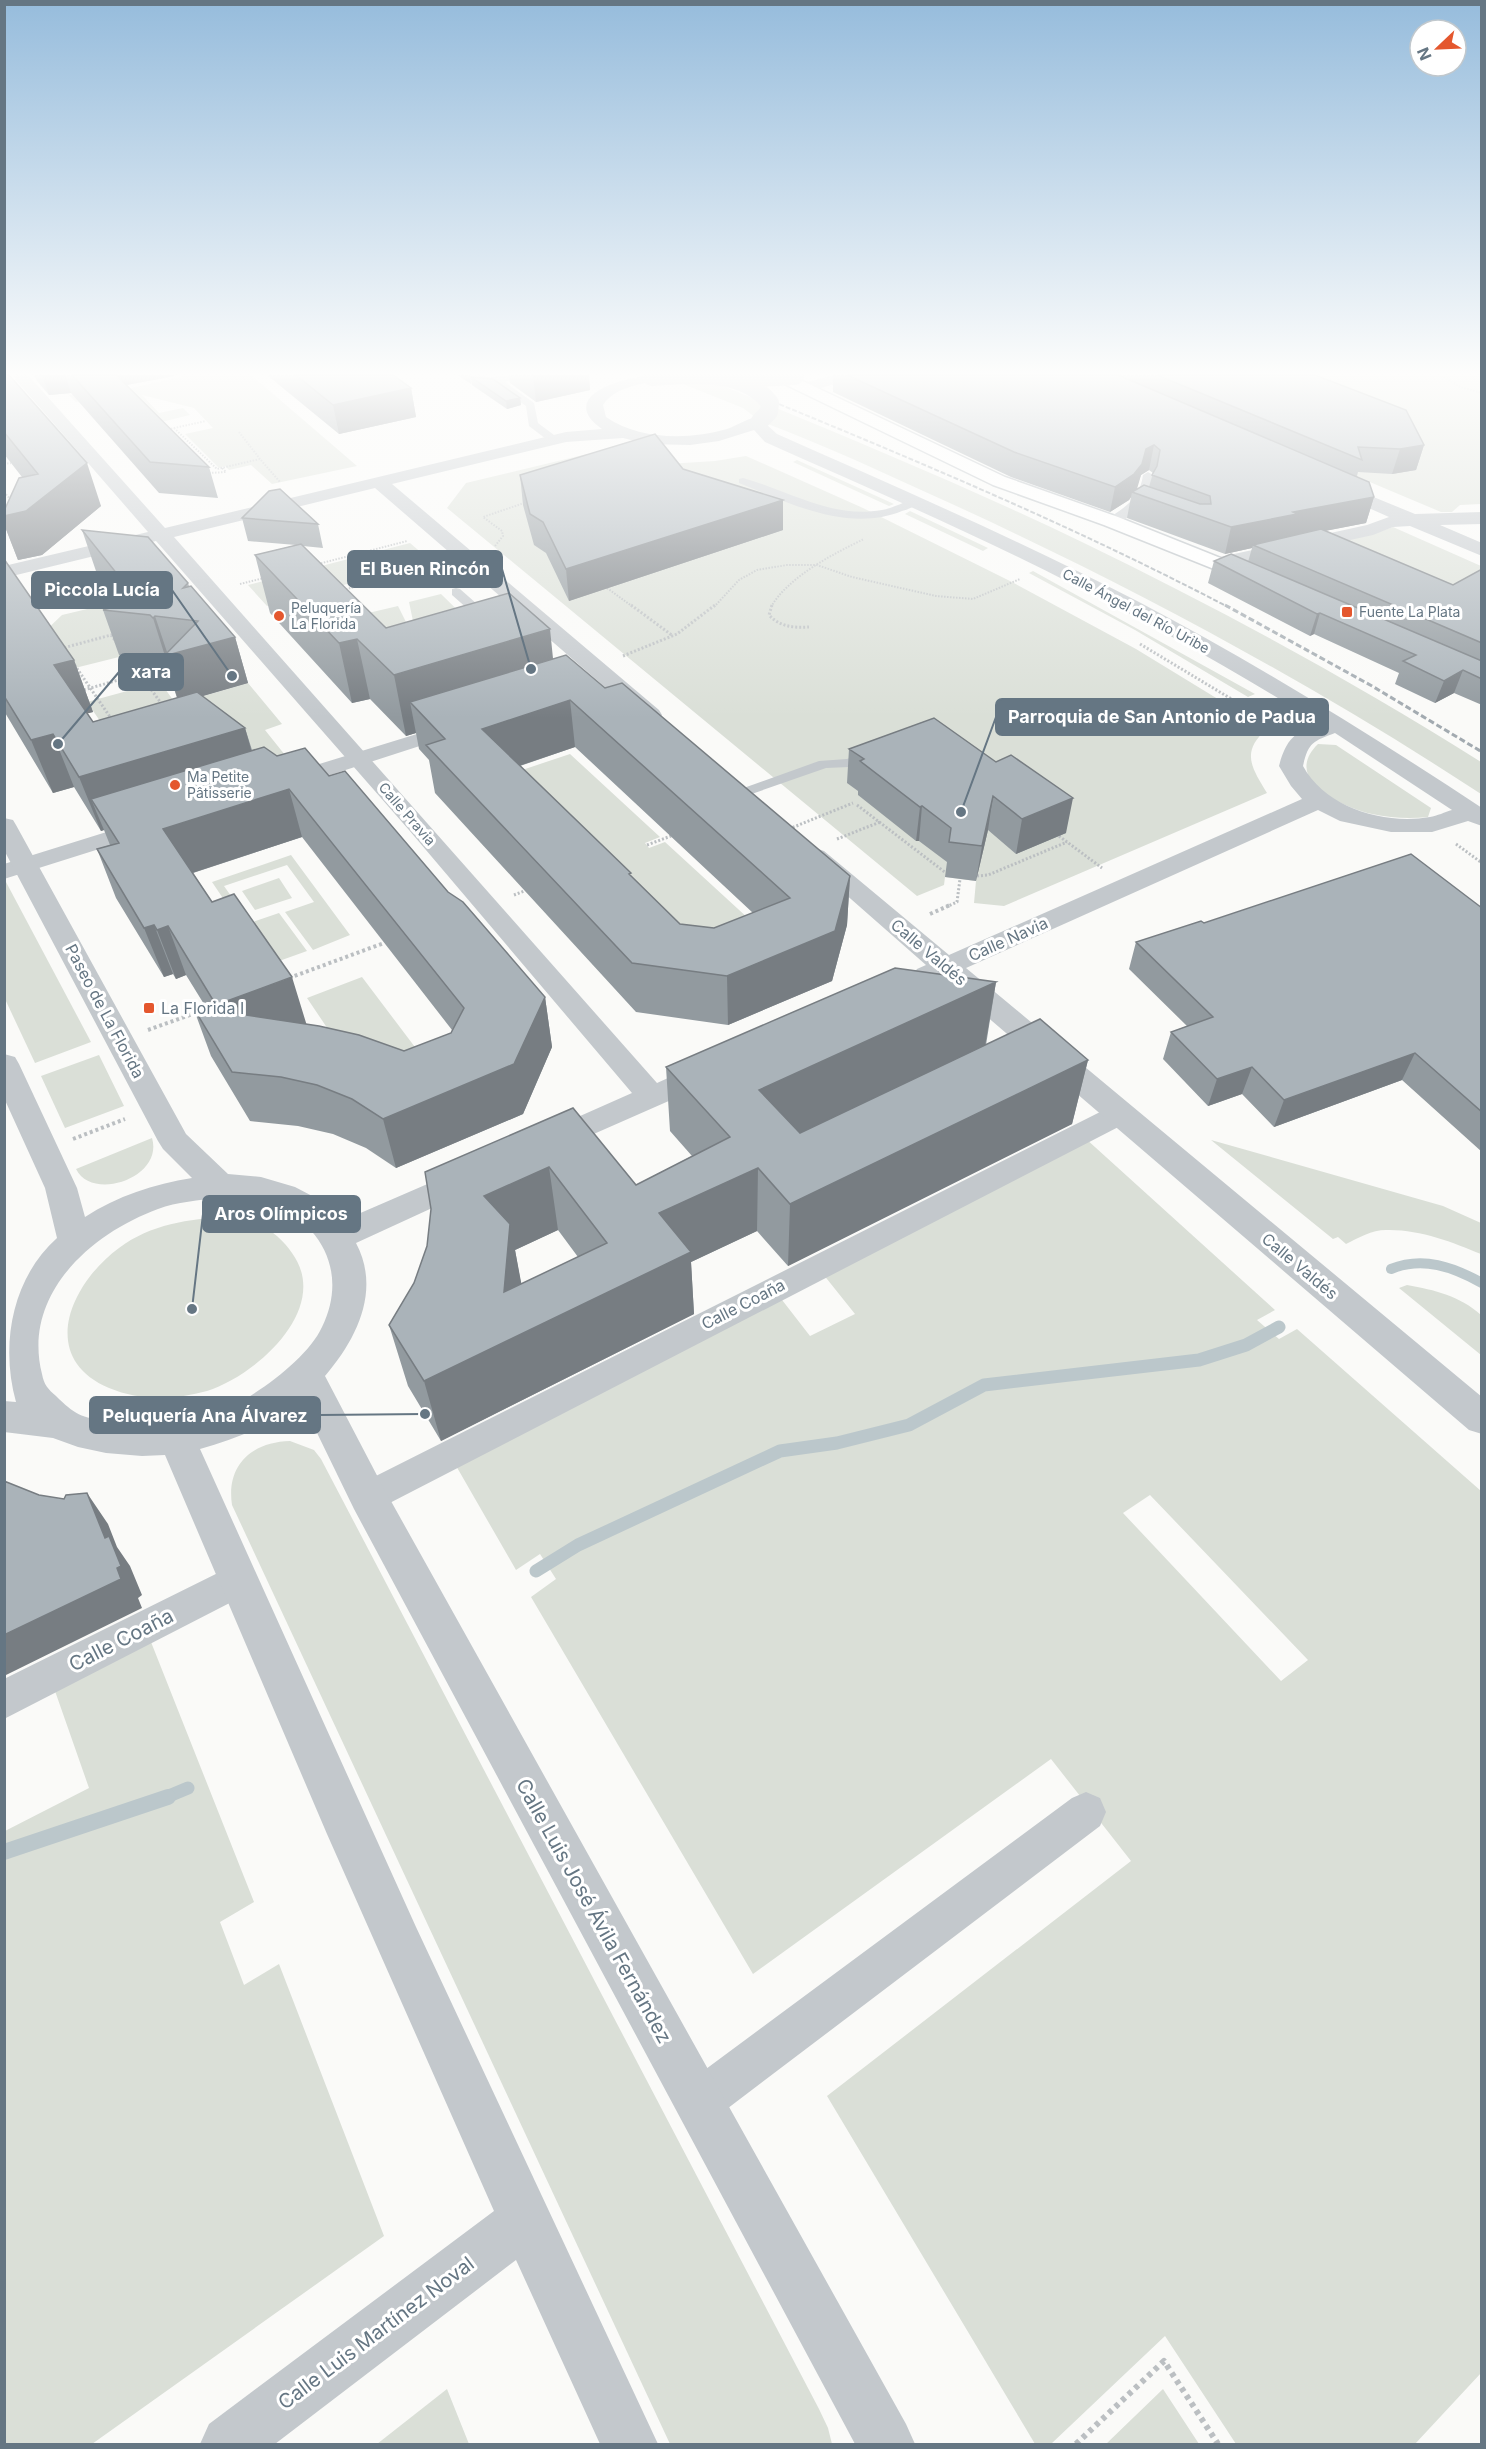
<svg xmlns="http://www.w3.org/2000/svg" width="1486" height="2449" viewBox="0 0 1486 2449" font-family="Inter,sans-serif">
<rect width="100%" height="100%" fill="#fafaf8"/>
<path fill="#dadfd7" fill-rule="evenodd" d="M189,375H251L357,466L272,484L251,465L229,470L225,466L219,468L185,434L213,428L194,408L142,395L159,413L183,408L190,415L161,422L130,391L76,402L69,395L127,389Z
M697,375C827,429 958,482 1084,543C1220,609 1353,681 1481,762V794C1313,684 1135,588 952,504C888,475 825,445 760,421L743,408L683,384Z
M1116,375H1481V504L1460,505L1452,512H1441Z
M587,454L667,464L715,461L746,456L863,508L1012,582L1136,649L1267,729C1240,752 1252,768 1267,793L1004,906L974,903L976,881L945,877L944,885L917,896L447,508L466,483Z
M797,460L894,504L889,506L793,462Z
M910,511L988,548L983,551L905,514Z
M1393,527L1481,566V592L1276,567L1331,542L1373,534Z
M410,543L431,561L267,606L248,585Z
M1033,571L1255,694L1248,697L1135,630L1029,573Z
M441,594L481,633L413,621L409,602Z
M104,605L143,659L132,662L127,655L75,668L41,635L62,615Z
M398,606L408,626L376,635L364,614Z
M160,682L176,704L248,683L282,724L265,730L285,755L244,768L124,756L87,702Z
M1318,744L1336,745L1431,808L1428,817C1409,819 1391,818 1372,814C1342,807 1281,780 1318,744Z
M570,754L660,837L645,843L649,848L665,842L762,931L714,967L501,777Z
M291,855L350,935L313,950L285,912L314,902L287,865L224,886L250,923L279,913L307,951L268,965L212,882Z
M279,878L292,898L255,910L242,891Z
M6,882L91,1042L35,1063L5,999Z
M362,977L430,1067L342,1050L307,998Z
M99,1055L124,1106L65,1128L41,1076Z
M152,1138C164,1178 92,1202 76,1169Z
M1085,1138L1275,1310L1257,1320L1279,1339L1297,1329L1481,1491V2373L1415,2444H1236L1165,2336L1051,2444H1035L827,2096L1131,1861L1051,1759L753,1974L531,1597L556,1579L540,1554L516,1570L455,1464L779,1296L810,1336L855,1314L823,1274ZM1150,1495L1308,1660L1281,1681L1123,1513Z
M1211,1140L1443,1206L1481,1223V1254C1452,1242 1419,1229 1386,1230C1372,1230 1358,1238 1346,1244L1338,1237L1333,1239Z
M227,1217C237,1220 248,1221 258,1224C272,1230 284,1241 292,1253C332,1308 257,1375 207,1391C175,1400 140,1401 109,1388C37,1357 71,1283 119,1248C151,1224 189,1219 227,1217Z
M1407,1285C1435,1290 1460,1296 1481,1315V1355L1399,1288Z
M290,1441L314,1450L321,1459L819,2409L828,2428L832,2444H670L232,1505C226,1465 252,1442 290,1441Z
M151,1642L254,1902L220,1922L244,1985L279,1964L384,2236L92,2444H5V1831L89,1788L55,1691Z
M447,2389L469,2444H377Z
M1163,2389L1199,2444H1106Z"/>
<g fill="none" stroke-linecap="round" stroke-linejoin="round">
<path stroke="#bbc7cb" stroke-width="10" d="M1391,1269C1423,1256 1453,1267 1482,1283"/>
<path stroke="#bbc7cb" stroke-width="13" d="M536,1571L578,1545L780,1451L837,1443L909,1425L984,1385L1199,1360L1246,1345L1279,1327
M164,1798L188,1788"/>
<path stroke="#bbc7cb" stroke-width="16" d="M4,1852L168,1797"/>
<defs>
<path id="secondary" d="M770,375H790L1005,477L1118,517L1263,575L1266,579L1263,583H1249L1104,525L993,485L772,378Z"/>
</defs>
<use href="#secondary" stroke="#b3babf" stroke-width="3"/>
<path stroke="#bbbfc2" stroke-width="2" stroke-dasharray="1.5 1.5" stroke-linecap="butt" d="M1441,375L1460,387L1482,393
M174,428L217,469L260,459L280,482
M165,430L206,421
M239,432L260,459
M4,464L11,463
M209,473L226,472L222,468
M4,492L12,501
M495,546L503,536L502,531L483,517L527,502
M318,564L407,541
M240,584L264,578
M607,588L633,607
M343,590L437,565
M714,607L739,580L757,570L787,565H817L852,577L936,596L973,599L1020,579
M771,607C788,577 833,554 864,539"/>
<path stroke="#bbbfc2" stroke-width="3" stroke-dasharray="2 2" stroke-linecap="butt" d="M631,605L673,636
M772,605L769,615C780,627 794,628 809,627
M111,635L186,737L134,752L63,648Z
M1140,644L1278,727
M623,656L677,634L715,605
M80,691L171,665
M857,805L946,873
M789,829L853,803
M1059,836L1102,868
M837,839L880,822
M1456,844L1482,863
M647,845L671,836
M977,876L988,875L1067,842
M514,895L524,891
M946,907L957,902L960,879"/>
<path stroke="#bbbfc2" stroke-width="4" stroke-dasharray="3 3" stroke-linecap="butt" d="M930,914L950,905
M289,978L384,943
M148,1030L198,1012
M73,1139L125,1119"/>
<path stroke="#bbbfc2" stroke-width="6" stroke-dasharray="4.5 4.5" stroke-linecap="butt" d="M1076,2444L1164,2361L1218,2444"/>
<path fill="#c3c8cc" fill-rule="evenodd" d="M473,375H487L481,378L517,375L516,378L505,382L534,403L538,423L558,438V442H550L529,426L526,406L495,384L473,383L467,378Z
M1148,472L1153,475C1151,494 1130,527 1107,523V519C1126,507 1140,498 1143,475Z
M743,478C790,491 831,519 882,510C894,508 905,501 917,498L922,501C917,506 909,509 902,511C848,533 789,503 739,483V479Z
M456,588L460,589L494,619L496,622L494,625H486L452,595V589Z
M871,750L876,751L878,754L876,757L849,767L826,768L743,797L736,793L738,790L819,761L847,759Z"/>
<path fill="#c3c8cc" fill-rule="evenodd" d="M456,722L463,724L466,728L463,732L293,787L285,789L277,787L274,782L277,777Z
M145,820L153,822L156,827L153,832L4,879V864Z
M1120,1104L1130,1107L1134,1114L1130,1121L380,1508L368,1512L356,1508L350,1497L356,1486L1110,1107Z
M238,1563L251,1568L256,1580L251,1592L4,1719V1679Z
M1086,1792L1100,1798L1106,1812L1100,1826L715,2118L699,2125L683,2118L676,2102L683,2086L1072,1798Z"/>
<path fill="#c3c8cc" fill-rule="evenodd" d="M14,375H28L165,528L566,432L602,429C553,394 631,375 658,375L660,377L658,380C638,385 615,387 603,405L606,417C639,440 689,440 727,429C739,425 753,414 766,417L768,421L766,424L777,434C899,488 1021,541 1139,602C1257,664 1370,734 1482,808V826L1468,821L1432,832H1391L1340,821L1318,810L966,968L1482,1397V1434L1469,1430L943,979L927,984L917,981L913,975L917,969L926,965L802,856L806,851L815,848L824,851L949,955L1302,799L1291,786L1279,766C1286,740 1294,732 1319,723C1239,674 1158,627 1074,585C973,533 868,488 765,442L754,430L719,441L690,445L647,444L623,438L566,442L392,484L659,710L662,715L659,720L651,722L643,720L375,488L174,537L657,1083L699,1064L710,1061L721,1064L725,1071L721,1078L546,1155L535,1152L530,1144L535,1136L632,1093L409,830L156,541L4,578V566L148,532L15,379ZM1335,733L1452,810C1445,812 1437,816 1430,817C1384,825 1326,808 1303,766C1308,743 1313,741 1335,733Z
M834,375H859L857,378L806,392L798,387L800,384Z
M1332,480L1415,514L1482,512V524L1440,525L1482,543V556L1410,526L1393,527L1373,535L1218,569L1211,567L1208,563L1211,559L1367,525L1389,517L1326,489L1323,485L1326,481Z
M4,818L13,820L16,825L186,1134L228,1174L261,1177L295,1187L316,1198L342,1221L469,1166L480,1170L485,1178L480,1186L356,1243C381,1290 357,1339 325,1376L382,1485L906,2424L915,2444H855L354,1509L301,1400C271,1426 236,1438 200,1449L416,1927L658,2444H600L516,2260L275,2444H200L209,2424L494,2211L327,1834L165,1455L142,1456L106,1453L78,1447L53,1438L4,1432V1401L16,1402C0,1345 12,1278 57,1238L45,1188L4,1098V1054L15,1057L19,1064L77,1188L85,1217C117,1196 154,1184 192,1178L163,1149L158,1141L4,850ZM220,1198C236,1199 254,1198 269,1203C323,1223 348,1274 322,1327C307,1360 252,1399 219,1412C184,1425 144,1426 107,1421C82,1418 74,1414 56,1396C48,1389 44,1385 42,1374C22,1295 90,1234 158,1209C177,1202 199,1200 220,1198Z"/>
<use href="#secondary" fill="#fff" fill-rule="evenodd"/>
<path stroke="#a2aab0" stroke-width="2" stroke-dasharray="5 2" stroke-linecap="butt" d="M708,375C884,447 1060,519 1228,607"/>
<path stroke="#a2aab0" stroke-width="3" stroke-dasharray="6 3" stroke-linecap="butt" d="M1225,605L1372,686L1482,752"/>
<path stroke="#c3c8cc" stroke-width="18" d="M652,377C691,374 744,369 770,403L769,412L760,421
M734,379L795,376"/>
</g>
<path fill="#929a9f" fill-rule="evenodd" d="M4,375L101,506L42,555L18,560L4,524V511L22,477L4,454Z
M34,375H174V376L127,385L209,467L218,498L159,493L71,393L49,395L37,381Z
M267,375H393L411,388L416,417L339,434Z
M457,375H470L471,384Z
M509,375H589L590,390L536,402L510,383Z
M833,375H1315L1424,445L1416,470L1392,474L1358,472L1357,476L1374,497L1366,523L1324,531L1453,585L1482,569V705L1454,693L1435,703L1395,684L1399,673L1314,634L1310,636L1208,583L1214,561L1248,562L1252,548L1225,554L1127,518L1131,497L1129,500L1110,512L1011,477L833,392ZM1149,470L1153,473L1149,487L1136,489L1141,475Z
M471,377L520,398L521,405L507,409L472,385Z
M683,469L783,500V530L569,601L546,553L534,545L523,505L520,475Z
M242,518L318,524L323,548L303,546L386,628L553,659L605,688L850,876L847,925L832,981L728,1025L636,1012L435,793L429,760L419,749L416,733L406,736L370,699L352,703L270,613L255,555L296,545L248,541ZM575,747L753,913L714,928L680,924L520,766Z
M82,530L188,583L189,586L235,637L248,683L202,696L245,728L252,750L277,756L329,776L448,892L545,997L552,1047L523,1114L396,1168L366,1148L333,1134L298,1126L250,1121L211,1056L193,1007L207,1009L186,975L176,979L173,974L164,977L116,898L97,849L110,845L104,830L101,831L74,787L53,793L4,711V559L74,660L93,712L87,713L93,722L177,698L165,661L119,655L103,610L121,604L97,574ZM302,837L452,1030L451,1033L404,1051L306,1024L212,902L193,873Z
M934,718L1066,833L1016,854L988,830L976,881L945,877L947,862L919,841H916L858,795V791L847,783L849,749Z
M1482,908V1152L1402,1080L1274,1127L1242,1094L1208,1106L1163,1059L1171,1032L1187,1026L1129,969L1136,942L1204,923Z
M996,982L986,1045L1088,1060L1072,1124L788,1266L757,1231L691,1262L694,1314L441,1441L408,1386L389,1325L573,1108L636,1185L692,1156L670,1131L666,1067ZM558,1230L578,1257L521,1284L515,1250Z"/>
<path fill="#777d82" d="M42,375H65L71,393L49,395Z
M106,375H174V376L110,388Z
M533,375H589L590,390L536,402Z
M411,388L416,417L339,434L333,405Z
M520,398L521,405L507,409L506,401Z
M1154,445L1149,470L1141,475L1137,489L1132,492L1131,497L1129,500L1110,512L1115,487L1146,449Z
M1424,445L1416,470L1392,474L1400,449Z
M87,463L101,506L42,555L18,560L4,524V516Z
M1374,497L1366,523L1253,545L1252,548L1225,554L1231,527L1293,512Z
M783,500V530L569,601L566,569Z
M1320,613L1314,634L1310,636L1317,614Z
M155,616L168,655L235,637L248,683L179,703L164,656H165L153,618Z
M550,629L556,688L410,702L416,733L406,736L394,675Z
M357,639L370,699L352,703L339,643Z
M74,660L93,712L74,717L54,665Z
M1463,670L1454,693L1435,703L1444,681Z
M570,700L575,747L489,776L482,729Z
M245,728L260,781L91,799L104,830L101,831L79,777Z
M53,734L74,787L53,793L31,740Z
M289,789L302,837L180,877L163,829Z
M993,796L988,830L976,881L982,846Z
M1073,798L1066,833L1016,854L1022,819Z
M922,806L919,841H916L920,807Z
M850,876L847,925L832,981L728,1025L727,976Z
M154,925L173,974L164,977L144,928Z
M168,926L186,975L176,979L157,930Z
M292,977L307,1026L233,1054L216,1005Z
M996,982L985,1046L758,1154L759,1090Z
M545,997L552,1047L523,1114L396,1168L383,1119Z
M1415,1053L1402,1080L1274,1127L1284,1100Z
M1088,1060L1072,1124L788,1266L790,1204Z
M1252,1067L1242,1094L1208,1106L1217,1079Z
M549,1167L558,1230L515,1250L522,1287L518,1336L659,1213L758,1168L757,1231L691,1262L694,1314L441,1441L424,1381L504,1292L484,1196Z
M87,1493L108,1524L117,1547L130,1566L142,1595L138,1598L142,1608L4,1676V1635L117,1568Z"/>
<path fill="#aab3b9" stroke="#777d82" stroke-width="1.5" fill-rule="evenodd" d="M4,375H9L87,463L26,511L4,516V511L19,478L38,474L4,432Z
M72,375H116L209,467L150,462Z
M296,375H393L411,388L333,405Z
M847,375H1118L1369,482L1374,497L1293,512L1297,514L1231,527L1132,492L1144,485L1200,504H1211L1210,496L1152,475L1157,466L1160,450L1154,445L1146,449L1142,464L1134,474L1115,487L1014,452Z
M1157,375H1315L1406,410L1424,445L1400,449L1358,447L1362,460Z
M471,377L493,379L520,398L506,401Z
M655,434L683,469L783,500L566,569L543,522L530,514L520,475Z
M280,489L318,524L242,518L269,491Z
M1321,529L1453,585L1482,569V643L1253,545Z
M82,530L148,537L188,583L183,588L191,586L235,637L164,656L198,621L155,616L153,618L150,615L103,610L138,600Z
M301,544L386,628L509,593L550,629L394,675L357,639L339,643L255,555Z
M1231,554L1482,661V679L1463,670L1444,681L1403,661L1416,655L1320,613L1317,614L1214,561Z
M4,559L74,660L54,665L93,722L197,692L245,728L79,777L53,734L31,740L4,696Z
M566,655L605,688L622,683L850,876L835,931L727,976L632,963L426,745L445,739L410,702ZM570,700L790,898L714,928L680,924L629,874L631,873L482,729Z
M934,718L996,762L1011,755L1073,798L1022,819L993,796L982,846L949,842L951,828L922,806L920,807L860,761L864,759L849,749Z
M264,747L277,756L305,748L329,776L345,771L448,892L463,902L545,997L514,1064L383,1119L352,1099L317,1085L281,1077L232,1072L193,1007L319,1026L359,1035L404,1051L451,1033L464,1008L289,789L163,829L212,902L234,894L292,977L216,1005L168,926L157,930L154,925L144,928L97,849L119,843L91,799Z
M1411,854L1482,908V1112L1415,1053L1284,1100L1252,1067L1217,1079L1171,1032L1213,1017L1136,942L1201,921L1204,923Z
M895,968L996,982L759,1090L800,1133L1040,1019L1088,1060L790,1204L758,1168L659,1213L691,1252L424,1381L389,1325L414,1283L427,1246L431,1209L425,1172L573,1108L636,1185L730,1137L666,1067ZM549,1167L607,1243L504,1292L510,1224L484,1196Z
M4,1481L39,1495L64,1499L66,1495L87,1493L105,1538L109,1536L121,1566L117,1568L121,1579L4,1635Z"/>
<linearGradient id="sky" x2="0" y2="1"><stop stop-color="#96bcdc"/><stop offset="0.52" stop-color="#fdfdfc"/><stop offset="1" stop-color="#fdfdfc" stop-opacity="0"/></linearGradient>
<rect width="1486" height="718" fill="url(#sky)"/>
<g fill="#e4572e" stroke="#fff" stroke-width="2">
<rect x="1341" y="606" width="12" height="12" rx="3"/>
<circle cx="279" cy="616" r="6"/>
<circle cx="175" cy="785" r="6"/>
<rect x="143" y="1002" width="12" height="12" rx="3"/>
</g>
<g text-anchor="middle" stroke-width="6" stroke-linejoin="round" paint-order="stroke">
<g font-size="14" fill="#657683" stroke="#fff" text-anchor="start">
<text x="291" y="613">Peluquería<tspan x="291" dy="16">La Florida</tspan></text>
<text x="1359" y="617">Fuente La Plata</text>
<text x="187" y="782">Ma Petite<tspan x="187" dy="16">Pâtisserie</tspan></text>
</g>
<g font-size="14" fill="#657683" stroke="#fff">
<text transform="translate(1136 611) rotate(28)" y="5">Calle Ángel del Río Uribe</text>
<text transform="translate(407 814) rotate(49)" y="5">Calle Pravia</text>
</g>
<g font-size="16" fill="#657683" stroke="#fff">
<text transform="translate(1008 939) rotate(-24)" y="6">Calle Navia</text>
<text transform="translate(929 952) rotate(40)" y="6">Calle Valdés</text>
<text transform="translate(105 1011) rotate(62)" y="6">Paseo de La Florida</text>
<text transform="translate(1300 1266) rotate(40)" y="6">Calle Valdés</text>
<text transform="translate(743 1304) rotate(-27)" y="6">Calle Coaña</text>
</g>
<g font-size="16" fill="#657683" stroke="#fff" text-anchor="start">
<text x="161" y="1014">La Florida I</text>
</g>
<g font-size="20" fill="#657683" stroke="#fff">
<text transform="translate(121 1640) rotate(-27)" y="7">Calle Coaña</text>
<text transform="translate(594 1911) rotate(61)" y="7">Calle Luis José Ávila Fernández</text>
<text transform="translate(376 2333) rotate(-37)" y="7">Calle Luis Martínez Noval</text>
</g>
</g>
<path fill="none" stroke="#657683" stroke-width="2" d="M531 669L502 569M232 676L172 590M58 744L119 672M961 812L996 717M192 1309L203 1214M425 1414L320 1415"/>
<g fill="#657683" stroke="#fff" stroke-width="2">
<circle cx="531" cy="669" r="6"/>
<circle cx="232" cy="676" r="6"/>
<circle cx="58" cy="744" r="6"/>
<circle cx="961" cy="812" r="6"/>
<circle cx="192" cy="1309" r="6"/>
<circle cx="425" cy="1414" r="6"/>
</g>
<g fill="#657683" stroke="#657683" stroke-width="2">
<rect x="348" y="551" width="154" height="36" rx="6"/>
<rect x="32" y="572" width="140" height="36" rx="6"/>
<rect x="119" y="654" width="64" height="36" rx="6"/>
<rect x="996" y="699" width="332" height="36" rx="6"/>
<rect x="203" y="1196" width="157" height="36" rx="6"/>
<rect x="90" y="1397" width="230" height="36" rx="6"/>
</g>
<g font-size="18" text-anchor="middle" font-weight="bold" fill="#fff">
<text x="425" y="575">El Buen Rincón</text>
<text x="102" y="596">Piccola Lucía</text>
<text x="151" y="678">хата</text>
<text x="1162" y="723">Parroquia de San Antonio de Padua</text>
<text x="281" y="1220">Aros Olímpicos</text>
<text x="205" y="1422">Peluquería Ana Álvarez</text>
</g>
<rect width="1486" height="2449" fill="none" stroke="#657683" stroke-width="12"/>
<g transform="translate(1438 48) rotate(247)"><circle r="28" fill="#ffffff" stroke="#c1c8cd" stroke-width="1.5"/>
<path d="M0-4.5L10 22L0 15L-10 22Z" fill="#e4572e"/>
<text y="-9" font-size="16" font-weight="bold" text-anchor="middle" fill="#657683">N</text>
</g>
</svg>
